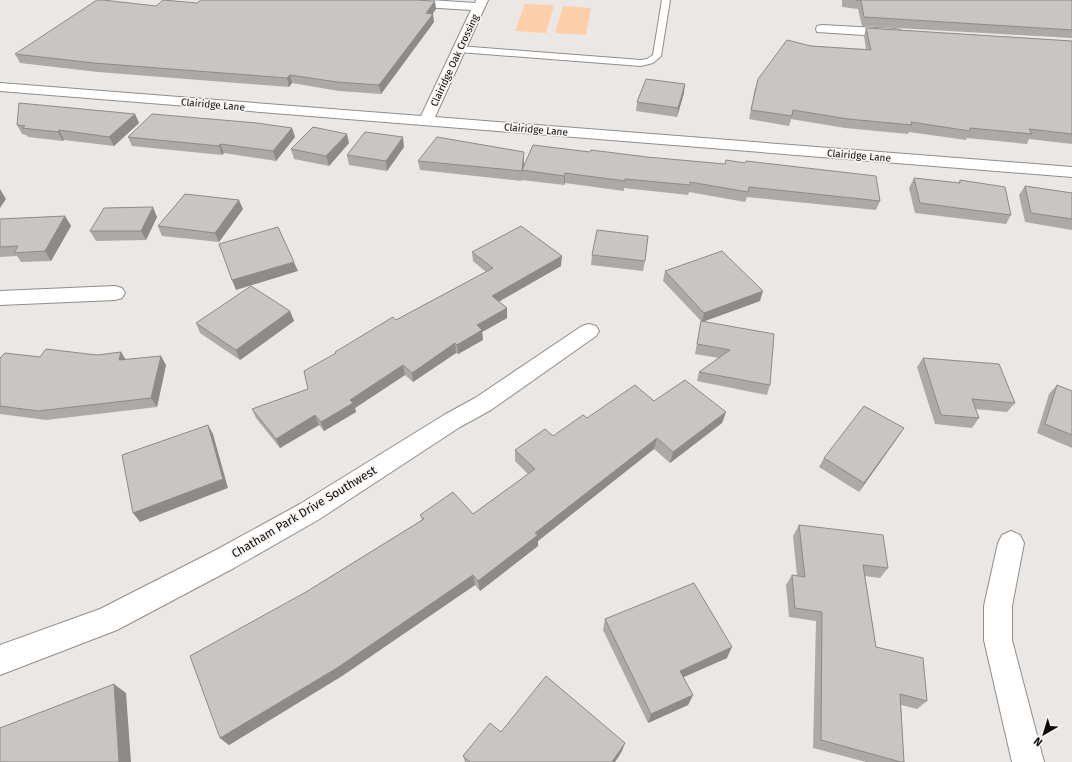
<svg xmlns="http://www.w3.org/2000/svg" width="1072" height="762" viewBox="0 0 1072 762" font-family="'Fira Sans',sans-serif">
<rect width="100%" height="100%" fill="#ebe7e4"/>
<path fill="#fdcfa9" d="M525,4L554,5L546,33L515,31Z
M563,6L591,8L586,35L555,33Z"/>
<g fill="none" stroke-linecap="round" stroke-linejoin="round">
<defs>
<path id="lane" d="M662,0H670L661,56L653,63L641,66L459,52L455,49L459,46L641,60L647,59L653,55Z"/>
<path id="street" d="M370,0H430L475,3L476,0H488L435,117L1072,167V177L0,91V83L421,116L471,10L376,4L372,3Z
M822,25L895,29L900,30L901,33L900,36L895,37L817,32L816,29L817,26Z
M115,286L122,288L125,293L122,298L115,300L0,305V291Z
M589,324L596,326L599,331L596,336L491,410L460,427L318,520L234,568L117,630L0,675V645L100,609L216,550L300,504L444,415L475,398L582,326Z
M1011,531L1020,535L1024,543L1012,606V640L1044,762H1012L984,640V606L998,543L1002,535Z"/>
</defs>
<use href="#lane" stroke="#918d8a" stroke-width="2"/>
<use href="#street" stroke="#918d8a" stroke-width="2"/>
<use href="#lane" fill="#fff" fill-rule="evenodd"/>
<use href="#street" fill="#fff" fill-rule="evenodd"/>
</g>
<path fill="#ada9a7" d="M842,0H1072V38L862,26L858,9L842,7Z
M197,3L436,9L432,14L434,22L381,94L339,91L292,83L289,87L98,72L20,63L15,54L156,6Z
M866,28L1072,41V144L1029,139L1027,144L967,138L966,140L909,132L908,134L845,128L791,119L789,126L749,119L755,88L811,46L866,49L864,36Z
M684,93L677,117L636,111L637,102Z
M135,114L139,123L114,146L64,140L63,141L28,137L26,135L22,134L17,125Z
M292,128L295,137L276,161L224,153L222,155L132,146L128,137Z
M349,143L329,166L294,159L291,149Z
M533,145L880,201L876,210L747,197L745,202L689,192L688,195L624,188V191L565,183L564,185L522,180V176V181L420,170L418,161L524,162V168Z
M404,147L387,171L349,165L347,155Z
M914,178L958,183L960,180L1011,215L1006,224L915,213L909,188Z
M1025,186L1072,193V230L1025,222L1019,195Z
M243,209L219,242L162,236L158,226Z
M65,216L71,226L51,261L21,262L17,256L0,257V219Z
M157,217L146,240L96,241L90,231Z
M472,252L561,266L499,302L507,308V318L482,332L483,340L458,354L456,353L413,382L405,375L355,408L356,412L324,431L319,425L280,448L256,418L252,409L308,389L335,354V352L486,272L473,261Z
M592,255L645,261L643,271L591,265Z
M665,271L760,301L705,321L770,385L767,395L697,381L699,372L719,358L695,354L701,321L663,281Z
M290,311L294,321L240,360L200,333L196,323Z
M121,352L126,360L166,365L157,407L46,420L0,414V358L97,355Z
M923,358L1015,403L1007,412L975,409L979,418L972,428L935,424L917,367Z
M1057,385L1072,391V448L1037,433L1049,394Z
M654,401L726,412L722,423L670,463L654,449L538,541V546L480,591L475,585L342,676L229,745L220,738L306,592L422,520L420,515L473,514L528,474L515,461V450L553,436L587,418Z
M904,428L898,437L859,492L819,467L824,458Z
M799,525L888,568L880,578L865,576L876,647L927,701L917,709L901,705L904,762H866L813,748L816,621L789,617L786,585L792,575L797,576L793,536Z
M605,619L727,658L683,677L693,695L688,705L648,723L603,630Z
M501,732L622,751L615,762H465L463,756Z"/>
<path fill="#8d8a88" d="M435,1L436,9L427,22L426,13Z
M433,14L434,22L381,94L379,85Z
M290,75L292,83L289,87L287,78Z
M685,84L684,93L677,117L678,108Z
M135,114L139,123L114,146L109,137Z
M292,128L295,137L276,161L273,151Z
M59,130L64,140L63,141L58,132Z
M347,134L349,143L329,166L326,156Z
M403,137L404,147L387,171L386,161Z
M220,144L224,153L222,155L219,146Z
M524,152V162L523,171L522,170V181V171Z
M565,173V183L564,185V176Z
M0,189L6,199L0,208Z
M239,200L243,209L219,242L215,233Z
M153,207L157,217L146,240L141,231Z
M65,216L71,226L51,261L45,251Z
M562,256L561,266L492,305V296Z
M294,262L298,271L236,290L232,280Z
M763,291L760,301L702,322L704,313Z
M507,308V318L482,332L483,340L458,354L457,345L477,325Z
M290,311L294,321L240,360L236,350Z
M455,343L456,353L413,382L412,373Z
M121,352L127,362L119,360Z
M161,356L166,365L157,407L151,398Z
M403,365L405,375L355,408L356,412L324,431L321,422L350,400Z
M726,412L722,423L670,463L673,452Z
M315,415L319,425L280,448L276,439Z
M208,425L213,434L228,488L140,522L133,513Z
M904,428L898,437L859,492L864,483Z
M657,438L654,449L538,541V546L480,591L478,581L535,533Z
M473,575L475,585L342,676L229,745L220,738Z
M732,647L727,658L675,681L680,671Z
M114,684L126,693L131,762H119Z
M693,695L688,705L648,723L651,714Z
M625,743L622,751L615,762H612Z"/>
<path fill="#c9c5c2" stroke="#8d8a88" d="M97,0H103L156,6L163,0L197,3L201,0H414L435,1L426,13L433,14L379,85L337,82L290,75L287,78L94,63L15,54Z
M856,0H1072V30L864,17L861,0Z
M866,28L1072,41V134L1029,129L1032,134L970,128V131L911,122L912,125L848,119L793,110L792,116L751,110L758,79L787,40L811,46L871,50Z
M646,79L685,84L678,108L637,102Z
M19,103L135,114L109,137L59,130L58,132L22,128L25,126L17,125Z
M152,114L257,123L292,128L273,151L220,144L219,146L128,137Z
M313,127L347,134L326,156L291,149Z
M365,132L403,137L386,161L347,155Z
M437,137L524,152L522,171L418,161Z
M533,145L590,152L591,150L647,157L725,164L726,160L745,163L746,161L876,176L880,201L749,187L748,192L690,182V185L625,179V181L565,173L564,176L522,170Z
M914,178L960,183V180L1005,187L1011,215L920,203Z
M1025,186L1072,193V219L1031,213Z
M185,194L239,200L215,233L158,226Z
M153,207L141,231H90L104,208Z
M65,216L45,251L14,253L18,246L0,247V219Z
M521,226L562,256L492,296L507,308L477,325L482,330L457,345L455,343L412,373L403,365L350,400L353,403L321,422L315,415L276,439L252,409L308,389L304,371L336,353L335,352L393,317L396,320L493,268L472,252Z
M278,227L294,262L232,280L219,244Z
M597,230L648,236L645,261L592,255Z
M722,251L763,291L704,313L665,271Z
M251,286L290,311L236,350L196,323Z
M701,321L774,334L770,385L699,372L730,350L697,344Z
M46,349L97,355L121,352L119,360L161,356L151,398L38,411L0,406V358L5,353L40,357Z
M923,358L999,364L1015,403L972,399L979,418L941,415Z
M685,380L726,412L673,452L657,438L535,533L538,535L478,581L473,575L337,668L220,738L190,656L306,592L424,519L420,515L453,492L473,514L535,469L515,450L545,429L553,436L583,415L587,418L635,385L654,401Z
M1057,385L1072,391V435L1045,424Z
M864,406L904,428L864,483L824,458Z
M208,425L223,479L133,513L122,455Z
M799,525L883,535L888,568L863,565L876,647L923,658L927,701L900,694L904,762H901L821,740L822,612L795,608L792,575L805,577Z
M694,583L732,647L680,671L693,695L651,714L605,619Z
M546,676L625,743L612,762H470L463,756L490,723L501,732Z
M114,684L119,762H0V728Z"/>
<g text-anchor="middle" stroke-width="3.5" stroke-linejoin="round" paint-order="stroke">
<g font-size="10" fill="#0d0c0b" stroke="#f8f4f1">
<text transform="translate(454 60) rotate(-65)" y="4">Clairidge Oak Crossing</text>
<text transform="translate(213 104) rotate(5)" y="4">Clairidge Lane</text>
<text transform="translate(536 129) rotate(5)" y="4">Clairidge Lane</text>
<text transform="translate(859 155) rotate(5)" y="4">Clairidge Lane</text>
</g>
<g font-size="12" fill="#0d0c0b" stroke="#f8f4f1">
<text transform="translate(304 512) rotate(-31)" y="4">Chatham Park Drive Southwest</text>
</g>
</g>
<g transform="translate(1044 734) rotate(218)" stroke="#f8f4f1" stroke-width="3" paint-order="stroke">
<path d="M0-3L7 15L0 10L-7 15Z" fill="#0d0c0b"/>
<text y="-6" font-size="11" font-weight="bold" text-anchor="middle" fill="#0d0c0b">N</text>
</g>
</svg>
